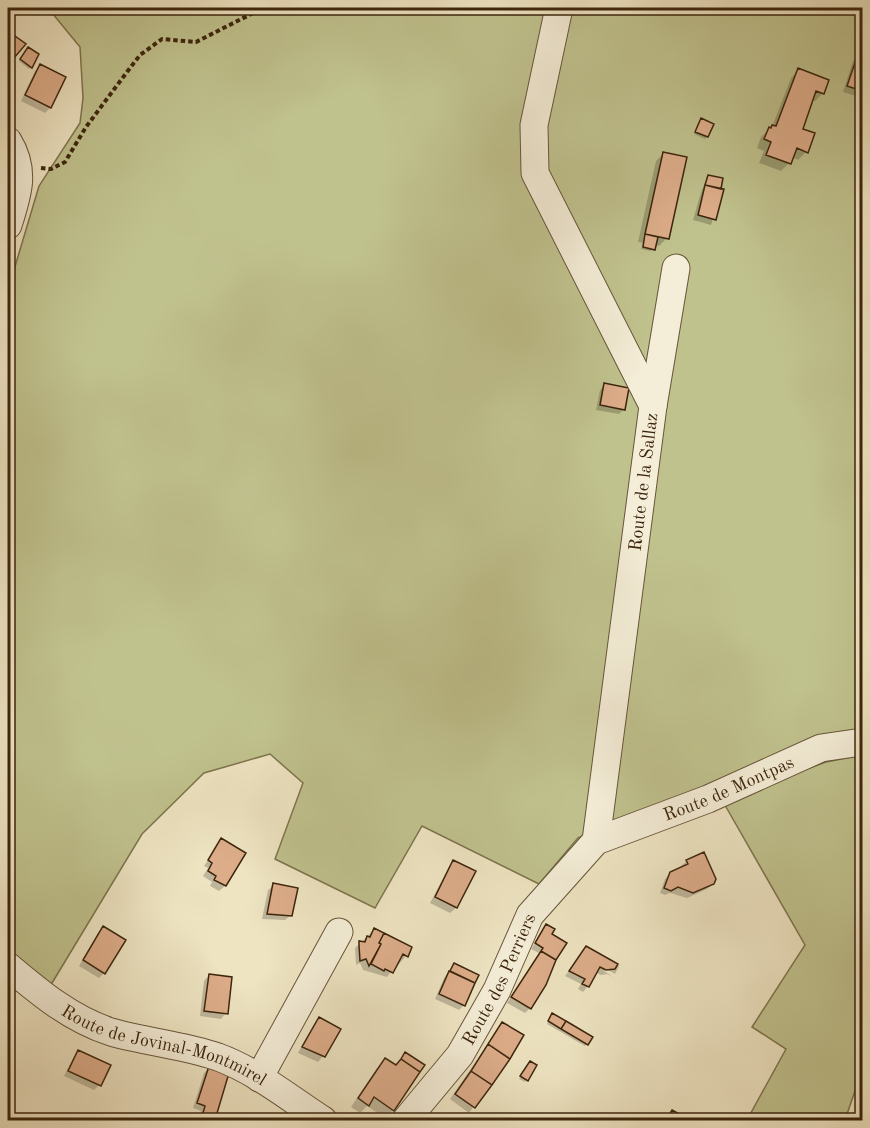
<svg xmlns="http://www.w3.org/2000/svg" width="870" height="1128" viewBox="0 0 870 1128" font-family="'Old Standard TT',serif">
<rect width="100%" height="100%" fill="#eee4c2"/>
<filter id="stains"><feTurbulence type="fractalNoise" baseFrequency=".00333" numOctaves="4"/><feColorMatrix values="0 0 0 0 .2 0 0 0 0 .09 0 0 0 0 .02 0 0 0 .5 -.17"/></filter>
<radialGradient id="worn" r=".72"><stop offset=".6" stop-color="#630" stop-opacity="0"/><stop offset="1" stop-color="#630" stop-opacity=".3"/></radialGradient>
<path fill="#c0c28e" stroke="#7e744d" stroke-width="1.5" d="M48,8H862V729L729,777L578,838L539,884L422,826L375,908L275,859L303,783L270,754L204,773L142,834L49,988L8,953V290L39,186L80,123L83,98L80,47Z
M862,755V1086L857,1085L845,1120H747L786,1049L752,1027L805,945L722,800L826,762Z"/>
<path fill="#0003" d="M26,51L31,67L29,69L19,61Z
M858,56L862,57V86L856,96L843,92L853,61Z
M41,66L50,108L45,113L21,101L35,71Z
M799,70L823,93L815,101L812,100L802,130L806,152L798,160L792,157L789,163L781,171L759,163L764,151L757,148L761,137L772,127L791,78Z
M701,120L707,137L705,139L694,134Z
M664,153L667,238L659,246L654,245L651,251L641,249L643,243L638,242L656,161Z
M708,176L722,190L711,225L693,220L701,192Z
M605,385L624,409L619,414L596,410L600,390Z
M221,840L244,853L225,886L219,891L210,886L212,882L203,876L208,868L204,866Z
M703,854L713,883L707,889L687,898L670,893L665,895L660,893L665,879L671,873L682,868L681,866L687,861Z
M454,861L474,871L456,908L450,913L430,903L449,867Z
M274,885L291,915L285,920L262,919L268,890Z
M546,926L550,935L565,943L530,1008L525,1013L507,1003L539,953L531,949Z
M103,928L104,973L99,978L79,966L98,933Z
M374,930L406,956L398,965L396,964L387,977L363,970L360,963L356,965L355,948Z
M586,948L619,966L615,974L605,968L604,971L613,977L607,974L601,975L595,972L588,986L583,992L578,989L581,984L565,976Z
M452,967L477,976L464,1005L459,1010L435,999L444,978Z
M209,975L226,1013L221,1019L200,1016L204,981Z
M550,1017L587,1044L585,1046L547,1024Z
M319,1019L339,1030L323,1056L318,1062L298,1053L314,1024Z
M502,1024L509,1058L469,1113L450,1099Z
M79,1052L99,1085L94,1090L64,1076L74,1057Z
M386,1060L395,1066L393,1110L385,1118L367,1106L360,1113L351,1107L377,1068Z
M528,1065L535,1066L525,1082L519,1079Z
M209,1068L227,1074L213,1120H198L201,1111L193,1108L204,1073Z"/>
<path fill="#ddad8a" stroke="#3c250c" stroke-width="1.5" d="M8,31L26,44L8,65Z
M28,47L39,54L32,68L20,59Z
M858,54L862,56V91L847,86Z
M40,64L66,77L51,108L25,95Z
M798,68L829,80L824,94L816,91L803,129L815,133L808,153L797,148L791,164L766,155L771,142L764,139L769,127L771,128L772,125L776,126Z
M701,118L714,124L708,137L695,132Z
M663,152L687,157L669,239L645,234Z
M708,175L723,178L721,189L705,185Z
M705,185L724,189L716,220L698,215Z
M645,234L658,237L655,250L643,247Z
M604,383L629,388L625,410L600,405Z
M221,838L246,853L226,886L214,880L216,876L208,871L212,863L208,860Z
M704,852L716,879L714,884L693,893L678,887L671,891L664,888L670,872L688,864L686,860Z
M453,860L476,871L457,908L435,897Z
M273,883L298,888L292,916L267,914Z
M546,924L555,929L552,934L567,943L556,960L541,951L543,948L535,943Z
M103,926L126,940L105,974L83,960Z
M374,928L384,933L379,943L381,944L369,966L366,959L360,961L359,945V941L365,942L367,936L370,937Z
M384,933L412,947L408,957L403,954L393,973L385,969L384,971L371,964L381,944L379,943Z
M586,946L618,964L615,969L606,970L600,967L589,987L582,984L585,979L569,971Z
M541,951L556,960L546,985L531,1009L511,997Z
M454,963L479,975L475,983L450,971Z
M449,971L475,983L465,1006L439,994Z
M209,974L232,977L228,1014L204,1011Z
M552,1013L566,1021L561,1029L548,1021Z
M319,1017L341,1029L325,1057L302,1047Z
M566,1021L593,1037L588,1045L561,1029Z
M502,1022L524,1035L510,1059L488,1044Z
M488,1044L510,1059L492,1085L471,1071Z
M78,1050L111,1065L101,1086L68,1071Z
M405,1052L425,1065L420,1072L401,1059Z
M385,1058L396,1065L401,1059L420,1072L394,1111L374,1097L369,1106L358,1098Z
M530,1061L537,1065L528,1081L520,1076Z
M209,1066L229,1073L215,1120H201L205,1106L197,1103Z
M471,1071L492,1085L475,1108L455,1094Z
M672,1110L688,1119L687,1120H666Z"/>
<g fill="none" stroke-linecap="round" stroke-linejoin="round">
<defs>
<g id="minor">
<path d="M559,8L534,125L535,173L653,406L596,841"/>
<path d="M8,141C26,170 18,194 8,225"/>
<path d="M653,406L676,268"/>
<path id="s1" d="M8,966C40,993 71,1019 111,1032C146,1042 183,1045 218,1057C256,1071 289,1098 323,1120"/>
<path d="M259,1078L339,932"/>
<path id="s2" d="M406,1120L460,1055L497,990L530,915L596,841L708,799L821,748L862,742"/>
</g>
</defs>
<use href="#minor" stroke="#68553a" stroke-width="29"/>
<path stroke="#3c250c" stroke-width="4" stroke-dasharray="4.5 3" stroke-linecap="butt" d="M41,168L51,169L65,162L86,127L127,72L140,55L162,39L196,42L263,8"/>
<use href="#minor" stroke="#f4edd7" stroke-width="27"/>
</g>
<g text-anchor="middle" stroke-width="6" stroke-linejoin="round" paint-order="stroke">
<g font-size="18" fill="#3c250c" stroke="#f4edd7">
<text transform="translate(643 482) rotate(-83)" y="6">Route de la Sallaz</text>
<text dy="6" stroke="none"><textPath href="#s2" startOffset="483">Route de Montpas</textPath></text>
<text dy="6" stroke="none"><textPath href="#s2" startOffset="170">Route des Perriers</textPath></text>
<text dy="6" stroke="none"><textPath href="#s1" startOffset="178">Route de Jovinal-Montmirel</textPath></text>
</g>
</g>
<rect width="870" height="1128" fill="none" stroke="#eee4c2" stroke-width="30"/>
<rect x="9" y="9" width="852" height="1110" fill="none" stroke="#3c250c" stroke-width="3"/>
<rect x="15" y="15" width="840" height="1098" fill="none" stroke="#3c250c" stroke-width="1.5"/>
<rect width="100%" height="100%" filter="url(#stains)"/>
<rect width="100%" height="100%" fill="url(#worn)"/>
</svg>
